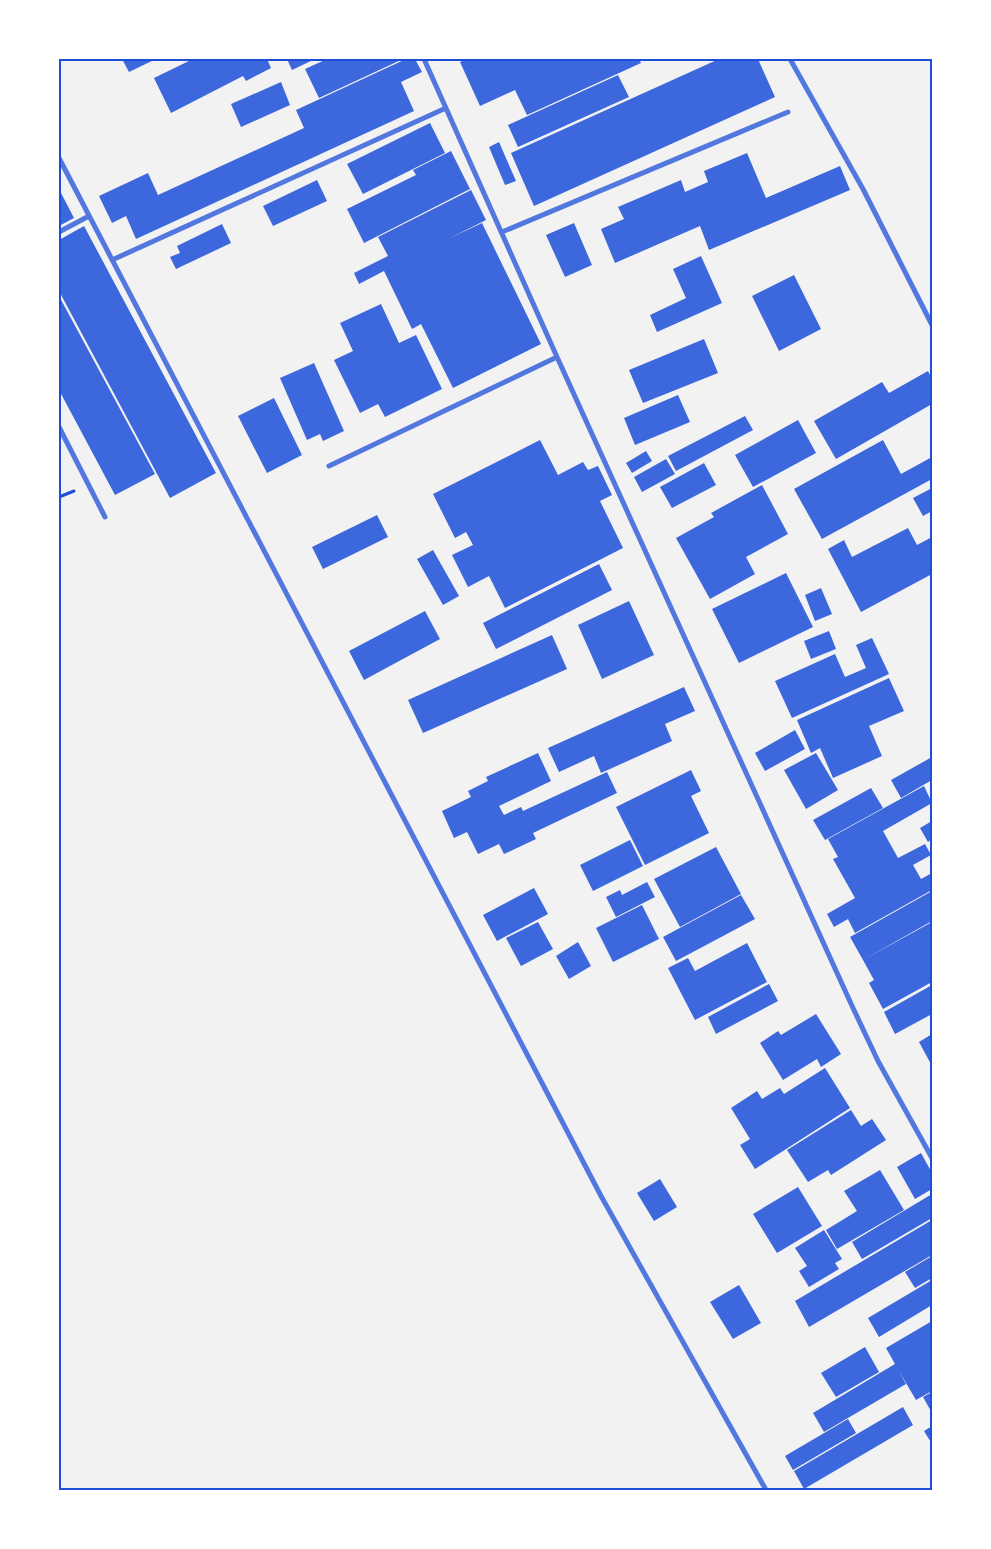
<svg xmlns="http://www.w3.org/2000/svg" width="991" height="1549" viewBox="0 0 991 1549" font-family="'PT Sans',sans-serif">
<rect width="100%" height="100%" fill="#f2f2f2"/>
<path fill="#3d67dc" d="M122,59H156L129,72Z
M193,59H267L271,68L246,81L243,76L171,113L154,78Z
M287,59H315L292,70Z
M327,59H403L319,98L305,69Z
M406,59H415L422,72L401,82L414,111L136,239L126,216L112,223L99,196L148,173L158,195L304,128L296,110Z
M467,59H639L641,63L527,115L515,90L480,106L460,62Z
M719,59H758L775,97L534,206L511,153Z
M618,75L629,97L518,147L508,125Z
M281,82L290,105L241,127L231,104Z
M430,123L445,153L363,194L347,164Z
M499,142L516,181L505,185L489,147Z
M451,151L470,189L364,243L347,209L416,175L413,170Z
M747,153L766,198L840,166L850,190L709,250L700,226L615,263L601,229L624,219L618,207L681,180L685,192L708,182L704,171Z
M317,180L327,201L273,226L263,206Z
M59,189L74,218L59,226Z
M471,190L486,220L448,239L482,223L541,344L453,388L421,324L412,329L384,271L359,284L354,273L388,256L378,237Z
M574,223L592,265L565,277L546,235Z
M222,224L231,243L176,269L170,257L180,253L177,246Z
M84,226L216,473L170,498L59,291V240Z
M701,256L722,303L657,332L650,315L686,298L673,269Z
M794,275L821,329L779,351L752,296Z
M59,296L155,474L115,495L59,390Z
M381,304L399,343L416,335L442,389L385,417L378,404L360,413L334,360L353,351L340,323Z
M704,339L718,373L643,403L629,370Z
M314,363L344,431L323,441L320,434L307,440L280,378Z
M928,371L932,379V404L836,459L814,421L882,382L889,393Z
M678,395L690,422L635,445L624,418Z
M274,398L302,455L267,473L238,416Z
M745,416L753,430L676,471L668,456Z
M798,420L816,453L753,487L735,455Z
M540,440L558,475L583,462L588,470L598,466L612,495L600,501L623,548L505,608L489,576L468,587L452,555L473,545L466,532L455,538L433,494Z
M883,440L901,474L932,457V479L822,539L794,489Z
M646,451L652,461L632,473L626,463Z
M666,459L675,474L642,492L634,477Z
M704,463L716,485L672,508L660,487Z
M762,485L788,534L746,557L755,574L710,599L676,538L714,517L711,513Z
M932,488V511L923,516L913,498Z
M377,515L388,537L323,569L312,547Z
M908,528L917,545L932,537V574L861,612L828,549L844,540L852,557Z
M433,550L459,596L443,605L417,559Z
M599,564L612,590L496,649L483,623Z
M786,573L813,627L739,663L712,609Z
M821,588L832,614L815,621L805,595Z
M629,601L654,655L602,679L578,625Z
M425,611L440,639L364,680L349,651Z
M829,631L836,649L811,659L804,641Z
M552,635L567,669L423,733L408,700Z
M872,638L889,674L792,718L775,681L835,654L845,677L866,668L856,645Z
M889,678L904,711L869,726L882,756L833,778L820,748L811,753L797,720Z
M684,687L695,711L665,724L672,741L601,773L594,756L559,772L548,748Z
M795,730L805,749L765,771L755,753Z
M538,753L551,781L499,806L504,815L521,807L523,811L607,772L617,793L533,833L536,839L504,854L499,844L478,854L467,832L454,838L442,811L471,797L468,791L488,781L486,777Z
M816,753L838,790L806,809L784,770Z
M932,757V780L901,798L891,780Z
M691,770L701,791L691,796L709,833L645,865L616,807Z
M924,786L932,803L883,831L898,858L925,844L931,855L913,865L921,879L932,873V890L855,933L848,919L834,927L827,914L855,898L833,859L838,857L828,839Z
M871,788L883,808L825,840L813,820Z
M932,821V839L928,842L920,828Z
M630,840L643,866L593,891L580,865Z
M716,847L741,894L680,927L654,879Z
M647,882L655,897L616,917L606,897L620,890L622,895Z
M534,888L548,914L497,941L483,915Z
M932,891V921L863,960L850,937Z
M741,895L755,919L676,961L663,937Z
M642,905L659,939L613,962L596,928Z
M538,922L553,949L521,966L506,938Z
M932,922V982L883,1009L869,983L874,980L863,960Z
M578,942L591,966L569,979L556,956Z
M747,943L767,982L695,1020L668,968L688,958L695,971Z
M769,984L778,1001L716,1034L708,1017Z
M932,985V1014L895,1034L884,1012Z
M816,1014L841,1054L821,1067L817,1059L783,1080L760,1043L778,1031L781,1035Z
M932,1034V1066L919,1042Z
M825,1068L850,1108L755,1169L740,1145L750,1139L731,1108L757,1091L762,1099L780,1088L784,1094Z
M851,1110L861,1126L872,1119L886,1140L831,1175L828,1170L808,1182L787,1150Z
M921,1153L932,1173V1189L915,1199L897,1167Z
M880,1170L904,1210L837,1249L826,1230L857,1211L844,1191Z
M660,1179L677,1207L654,1221L637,1193Z
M798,1187L822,1226L777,1253L753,1214Z
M932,1194V1218L862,1259L852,1242Z
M932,1220V1255L809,1327L795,1301Z
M824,1230L842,1259L835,1263L839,1269L809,1287L799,1271L807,1266L795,1248Z
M932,1256V1278L915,1288L905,1272Z
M932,1280V1305L879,1337L868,1318Z
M739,1285L761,1323L733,1339L710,1302Z
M932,1321V1391L916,1400L899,1371L906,1384L824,1432L813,1413L895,1364L886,1348Z
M865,1347L879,1372L836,1397L821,1373Z
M932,1392V1413L923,1397Z
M903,1407L913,1425L804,1489L794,1471Z
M848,1419L856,1433L793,1470L785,1456Z
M932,1426V1444L924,1431Z"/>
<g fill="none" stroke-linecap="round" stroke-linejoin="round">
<path stroke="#1d4ed8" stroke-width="3" d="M59,497L74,491"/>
<path stroke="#5277de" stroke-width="5" d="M424,59L557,357L853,1008L878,1061L932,1158
M790,59L863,189L932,325
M59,158L601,1196L766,1490
M59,232L89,216
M502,232L788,112
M112,260L446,108
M59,427L105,517
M329,466L557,357"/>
</g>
<rect width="991" height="1549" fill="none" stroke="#ffffff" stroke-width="120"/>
<rect x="60" y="60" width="871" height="1429" fill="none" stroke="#1d4ed8" stroke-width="2"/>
</svg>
